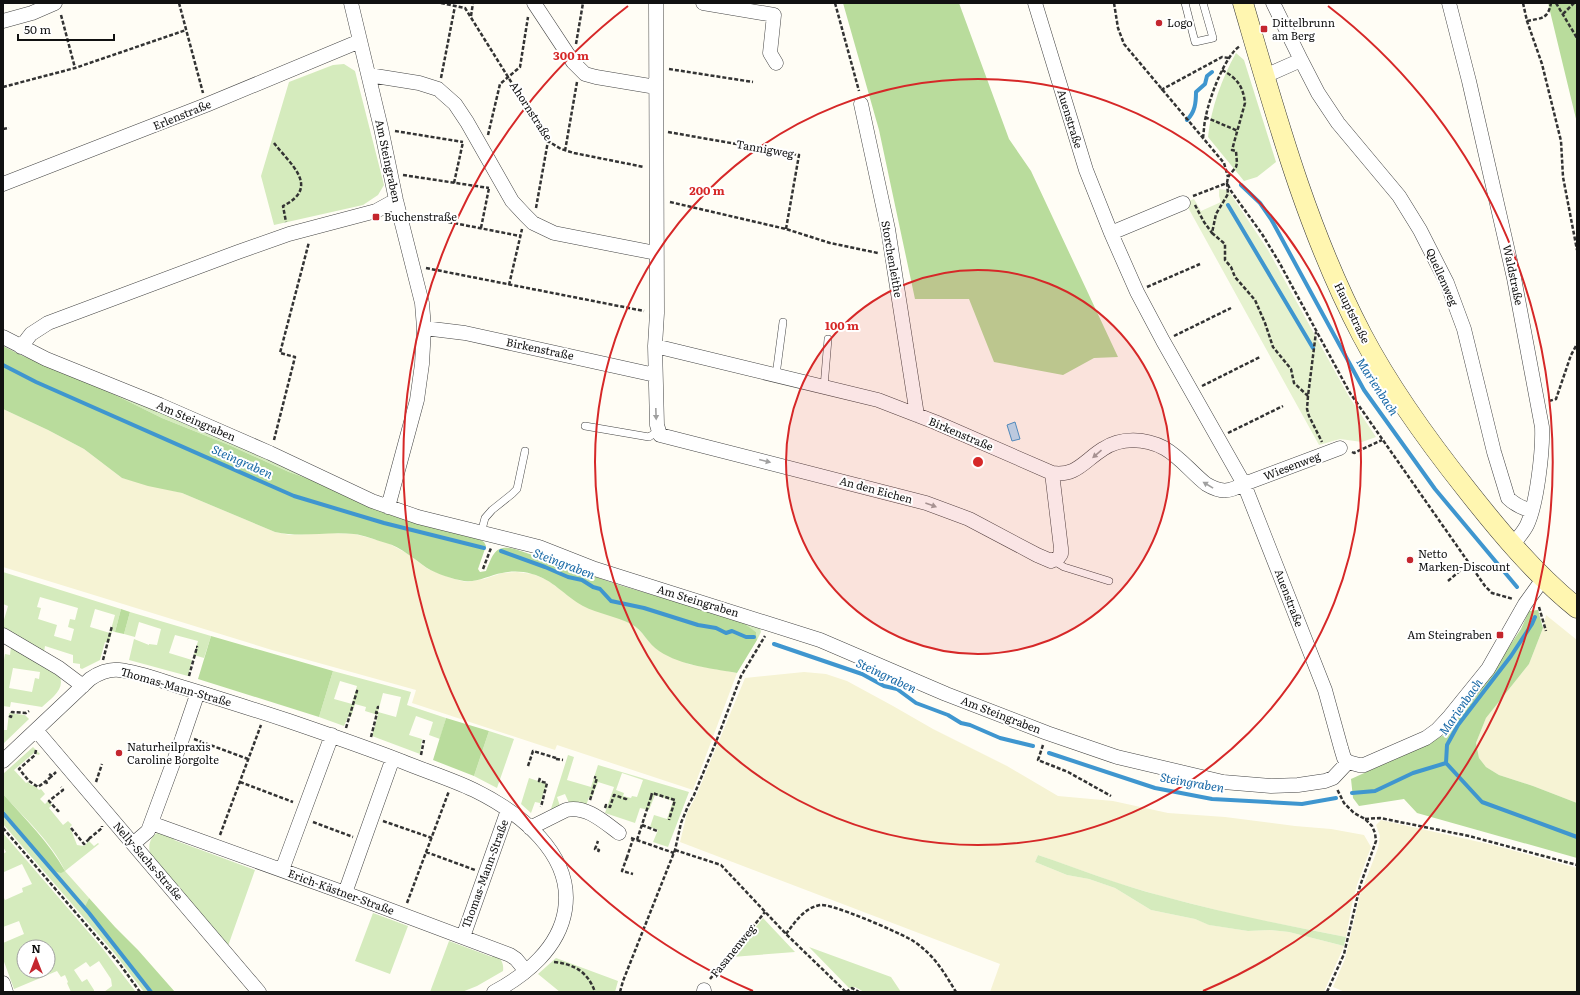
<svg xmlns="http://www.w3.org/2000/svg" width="1580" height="995" viewBox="0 0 1580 995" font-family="Literata,serif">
<rect width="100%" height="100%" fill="#fffdf5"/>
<path fill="#f6f3d4" d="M3,409L48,430L84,449L122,478L182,493L275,532L290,535L330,533L355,534L388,543L408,554L428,569L451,578L466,582L484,579L502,573L517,572L533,574L547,580L569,596L631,623L636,627L658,650L688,664L737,673L693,790L557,745L555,750L412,703L416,690L272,650L3,567Z
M1546,615L1577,640V803L1533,786L1499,775L1486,767L1479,758L1476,743L1486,718L1529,664L1543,628Z
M804,672L826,674L847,681L893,706L933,729L1007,766L1058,796L1113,801L1168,813L1225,817L1295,826L1331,829L1364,835L1371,847L1357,885L1352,904L1346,937L1244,917L1161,896L1117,883L1038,855L1035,862L1067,875L1089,879L1115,888L1151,910L1195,919L1210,925L1248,931L1270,930L1289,932L1344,946L1324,992H990L1000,964L680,842L687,813L697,794L745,678Z
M1381,820L1493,845L1577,868V992H1345L1333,987L1345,959L1360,895L1378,848L1380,836L1376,825Z"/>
<path fill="#d5ebbd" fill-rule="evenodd" d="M1236,53L1244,60L1276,162L1257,177L1244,181L1208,137C1211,108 1222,78 1236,53Z
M344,64L355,71L384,185L378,195L363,205L274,225L261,176L289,82L333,65Z
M99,387L162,412L323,484L289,472L229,445L162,418Z
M3,572L121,609L115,632L112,631L109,643L105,642L100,660L82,669L80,668V664L73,663V655L45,646L44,652L3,629V623L8,606L3,604ZM40,597L78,608L75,620L70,619L68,627L74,629L71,641L54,636L57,625L38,619L41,608L37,607ZM95,609L115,615L110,633L90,627Z
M130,612L211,636L204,658L194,655L198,641L175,635L169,653L192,660L188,676L129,660L134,639L149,645V644L157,645L161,629L139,622L135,637L124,634Z
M725,616L760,628L761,632L757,640L756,632Z
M11,646L60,677C65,690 50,699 42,707L11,702L10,707L3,706V666L5,654L10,655ZM13,668L40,672L39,679L35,678L32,692L9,688Z
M333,671L411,692L407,705L446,718L440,739L429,735L433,722L416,716L409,735L422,739L420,754L372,736L378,715L365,711L366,707L355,704L351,717H348L344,726L319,717ZM340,681L357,686L352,704L334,699ZM383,693L401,697L396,717L378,712Z
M9,713L25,715L29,719L3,744V730H7Z
M489,731L514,739L497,788L474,776Z
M33,747L40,754L38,755L35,752L14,770L26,783L28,782L31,785L35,786L39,790L41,789L45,794L40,799L45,804L48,801L52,805L49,808L63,825L68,821L72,825L70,827L77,845L84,846L89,841L94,846L98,843L99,844L65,871L89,898L85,906L153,992H144L115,954L3,824V810L51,868L65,871C51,841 24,818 3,794V774Z
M568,755L574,757L567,780L591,787L598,765L689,792L668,847L653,842L658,830L650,827L654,815L667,819L673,801L655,795L649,810L640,808L635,823L605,813L614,787L598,782L592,797H589L586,806L569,803L565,794L557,797L560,806L550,812ZM622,773L643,780L637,797L632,796L631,798L623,796L624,793L616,790Z
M529,778L547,784L540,803L535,802L531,813L521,804Z
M159,832L176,836L174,840L255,870L228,946L151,855C147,847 150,836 159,832Z
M3,833L103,949L136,992H104L112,986L111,979L99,961L90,967L86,962L74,970L82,982L87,979L94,990V992H71L67,983L68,982L65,975L61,977L57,971L14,989L3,959V943L24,934L19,921L3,927V896L5,900L23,892L22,888L32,884L22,864L4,872L3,854L6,852L3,847ZM24,947H48V971H24Z
M1038,855C1079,869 1120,885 1162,896C1223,913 1284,925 1346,937L1344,946L1289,932L1270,930L1248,931L1209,925L1195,919L1151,910L1115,888L1089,879L1067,875L1035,862Z
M373,913L408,926L390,974L355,961Z
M763,918L795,952L732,957Z
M449,941L492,957L494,954C501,958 504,963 503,971L477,986L462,992H430Z
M809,947L891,977L901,992H864L855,987L849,988Z
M556,958L618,981L615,992H560L538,974Z"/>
<path fill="#b9dc9c" d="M843,3H959L1009,139L1031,171L1118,357L1094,358L1063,375L994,362L969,299H915L879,130Z
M1548,3H1577V123Z
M3,346L23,356L99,387L162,418L229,445L289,472L479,539L484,542L486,546L478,569L480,572L486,571C493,554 495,544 515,549L619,585L725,616L743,623L756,632L757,640L737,673C710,668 682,666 659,651C648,644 643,630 631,624C616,616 598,614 583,606C565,596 552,579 532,574C522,571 511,571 502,573C490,575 476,583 464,581C452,579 437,574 427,568C414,559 401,547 386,543C375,540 364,535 354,534C326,531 303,538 275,532L182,493L148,486L122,478L84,449L48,430L3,409Z
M121,609L130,612L124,634L115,632Z
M1538,610L1543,628L1529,664L1486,718L1476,743L1479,758L1486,767L1499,775L1533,786L1577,803V858L1417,813L1404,799L1359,806L1353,798L1351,779L1419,748L1444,735L1473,700L1521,629L1529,611Z
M211,636L333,671L319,717L198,679Z
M446,718L489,731L474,776L433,760Z
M3,794C25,819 49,842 65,871L61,873L57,872L51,868L8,816L3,810Z
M89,898L115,927L138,950L175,992H153L85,906Z"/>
<path fill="#e6f2cf" d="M1219,189L1228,190L1268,250L1348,395L1376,437L1362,442L1340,439L1319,445L1185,202L1194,199L1201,211L1221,202L1219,196Z"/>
<path fill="#b9e0f7" stroke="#3f96cf" d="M1015,422L1020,439L1012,441L1007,425Z"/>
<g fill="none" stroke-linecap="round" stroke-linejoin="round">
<path stroke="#3f96cf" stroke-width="4" d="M1187,120C1195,112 1196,103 1196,92L1205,84L1207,76L1212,72
M1241,185L1260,203L1271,219L1364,390L1435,489L1517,587
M1228,205L1313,348
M3,365L36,382L294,496L384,523L484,548
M501,551L545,567L568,577L582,580L593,587L600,589L611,601L644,608L698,625L716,628L726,633L732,631L746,637H754
M1535,617L1532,624L1511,656L1458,725L1447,745L1446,763L1482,802L1577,837
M774,644L862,674L884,686L897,689L916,703L948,715L961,723L970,725L1000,738L1033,746
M1049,753L1155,788L1212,799L1302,804L1336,798
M1352,793L1375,791L1413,773L1446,763
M3,813L89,913L151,992"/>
<defs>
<path id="lane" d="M1185,3L1195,42L1213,38L1203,3
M776,375L783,322
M824,387L828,339
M585,426L649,437L658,431
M481,533L485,518L492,510L512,494L517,489L525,451
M1054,561L1064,567L1109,581"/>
<path id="street" d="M351,3L381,128L396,200L422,303L424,328L422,364L417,400L388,507
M534,3L573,62L585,74L596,77L656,87
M656,3L657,313L655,346L657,425L660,435L926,503L969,519L1037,555L1051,561L1058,558L1061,554V548L1052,473
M703,3L774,15L770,53L776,63
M1035,3L1086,170L1111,233L1137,292L1163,341L1244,484L1325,690L1341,748L1344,758L1348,762
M1273,3L1301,60
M1449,3L1469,81L1514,278L1542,427C1543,450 1537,504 1527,525C1523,533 1517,539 1512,545
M3,21L32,13L55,3
M369,75L419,83L438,89L455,104L467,122L512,201L525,215L533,223L554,233L656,253
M1265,76L1301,60L1318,93L1338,123L1399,196L1420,230L1447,283L1464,329L1494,452L1508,498C1515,505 1522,508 1532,511
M861,104L888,229L917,415
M3,184L206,105L360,41
M1111,233L1183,203
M424,328L465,333L655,375
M3,337L46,359L160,405L270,453L372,501L418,517L539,547L595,569L820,640L946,694L1047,733L1117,757L1223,782L1271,786L1298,785L1325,781L1333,778L1348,762
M655,346L878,400L935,422L1052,473C1076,477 1085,460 1103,449C1121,437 1145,438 1164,448C1180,457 1191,472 1206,484C1221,493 1229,492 1244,484L1340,448
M21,347L31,334L48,323L238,252L289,234L376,211L396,200
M3,635L59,668L83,686
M36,730L259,992
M3,761L90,679C99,673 108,669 119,670C139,672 159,680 178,686C215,697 252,709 289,721C327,734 364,747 401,761C425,771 451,779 474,790C519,812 574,854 565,910C559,948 526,975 494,992
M1348,762L1359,765H1364L1426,738L1437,730L1450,716L1488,669L1525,604L1543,579
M151,823L345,893L510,955L516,959L525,970
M530,828L566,810C586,805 604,822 619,833
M133,844L148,831L182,739L198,692
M282,870L332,735
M345,893L393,758
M463,937L508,810
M3,983L6,992
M704,992V990"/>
<path id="secondary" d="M1243,3C1276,116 1307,230 1362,335C1391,390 1428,441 1467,490C1500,532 1535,574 1577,608"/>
</defs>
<use href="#lane" stroke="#444" stroke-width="8"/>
<use href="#street" stroke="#444" stroke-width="15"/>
<use href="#secondary" stroke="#333" stroke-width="21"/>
<path stroke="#333" stroke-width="2.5" stroke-dasharray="4 2" stroke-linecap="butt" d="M179,3L203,93
M441,3L465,8L548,141L561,149L574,153L644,167
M835,3L859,91
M1114,3L1118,28L1124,44L1224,163L1228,177
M1523,3L1527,21L1542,64L1561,141L1563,177L1577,250
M1556,3L1577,38
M1563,14L1574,3
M61,15L75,68
M471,16L473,3
M1527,21C1542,18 1548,19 1551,3
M576,44L583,3
M669,69L753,82
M1222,70C1237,78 1243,86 1245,103L1232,150L1236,151L1237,163L1236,167L1228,177L1227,183L1231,191L1262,234L1279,262L1350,393L1485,586L1492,593L1513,599
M441,78L455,6
M3,87L75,68L186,30
M1161,90L1222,57L1229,58
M1205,117L1238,131
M3,129L9,128
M395,131L463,142
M668,132L799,155L786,229
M488,135L500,84L520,67L528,17
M1203,138C1204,131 1204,123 1206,116C1209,99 1225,55 1240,46
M274,143C290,164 321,187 283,206L286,222
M565,151L577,82
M403,175L489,188
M454,183L463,142
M1193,196L1227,183L1228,194L1216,214L1212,233L1225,244V260L1231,267L1235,277L1255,300L1265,323L1273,347L1291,369L1294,383L1308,396L1316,332
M670,202L786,229L830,243L878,253
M1195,205L1204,222L1212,233
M536,208L548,141
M413,215L520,236
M481,228L489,188
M426,268L644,311
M509,285L522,229
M1147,287L1200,264
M1174,336L1231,308
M1202,386L1260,357
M1308,396L1307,409L1309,416L1322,442
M1549,401L1556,399L1571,355L1577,344
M1228,433L1283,406
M274,440L295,357L280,353L309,242
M1352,452L1354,453L1382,440
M483,569L491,548
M1448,581L1469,563
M1539,607L1546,631
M103,660L112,626
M189,676L197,647H196
M9,716L11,717L12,712L26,713L29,711
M346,728L357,691H356
M371,737L377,713H376L378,707H379
M194,739L248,759
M1043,745L1038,760L1068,772L1111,796
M36,750L35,755L19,769L29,781L38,787L46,781
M421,755L424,740
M556,759L563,760
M528,766L533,751L556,758
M49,774L52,776L56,772
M540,778L539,781L547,783L541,807
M96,782L102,764
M240,782L293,802
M47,784L46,781L52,776
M651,797L652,793L675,800L669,820
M590,800L597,778L594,777
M605,808L606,805L610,807L614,795L626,799L627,797
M59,810L58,811L49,801L63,790L61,787
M1365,819L1380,818L1469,836L1577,865
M383,821L432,838
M313,822L353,837
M642,825L657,831
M3,828L119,963L140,992
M71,828L84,844L90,838
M220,835L261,725
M89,837L90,838L102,828V826
M631,838L674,853
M637,840L651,797H653
M675,850L721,865L786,934L846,992
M426,852L475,870
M598,852L599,850L595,849L598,841
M627,857L622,871L633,874
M628,858L627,857L633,839
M407,903L449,791
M786,934C795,922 804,908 820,905C831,903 895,931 908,938C916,942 923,948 930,955C940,965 948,979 956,992
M554,962C574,964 588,972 595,992
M710,979L765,912
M620,992L623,981L675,850L681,823L688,806L694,795L716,742L741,676L765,636
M846,992L852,988L859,992
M1327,992L1344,954L1360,886L1376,841L1375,833L1372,826L1365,819L1354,813L1344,803L1337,789"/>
<use href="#lane" stroke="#fff" stroke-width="7"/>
<use href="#street" stroke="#fff" stroke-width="14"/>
<use href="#secondary" stroke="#fff6b0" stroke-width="20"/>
</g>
<defs><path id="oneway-solid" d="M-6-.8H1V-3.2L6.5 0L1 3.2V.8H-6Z"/></defs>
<g fill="#a0a0a0">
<use href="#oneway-solid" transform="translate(656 414) rotate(88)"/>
<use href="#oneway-solid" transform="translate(1097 454) rotate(139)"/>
<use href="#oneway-solid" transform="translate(765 461) rotate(14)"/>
<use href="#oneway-solid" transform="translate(1208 485) rotate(-149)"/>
<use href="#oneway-solid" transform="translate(931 505) rotate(20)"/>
</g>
<circle cx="978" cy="462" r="192" fill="#d62828" fill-opacity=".12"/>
<g fill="none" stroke="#d62828" stroke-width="2">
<circle cx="978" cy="462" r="192"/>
<circle cx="978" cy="462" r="383"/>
<path d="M753 991A575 575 0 0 1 628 6M1328 6A575 575 0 0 1 1203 991"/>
</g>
<g fill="#c4262e" stroke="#fff" stroke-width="1.5">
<circle cx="1159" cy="23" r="4"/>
<rect x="1260" y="25" width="8" height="8" rx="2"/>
<rect x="372" y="213" width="8" height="8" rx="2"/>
<circle cx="1410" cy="560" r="4"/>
<rect x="1496" y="631" width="8" height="8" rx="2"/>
<circle cx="119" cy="753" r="4"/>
</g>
<g text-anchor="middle" stroke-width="4" stroke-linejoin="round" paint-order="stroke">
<g font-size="11" fill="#111" stroke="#fff" text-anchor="start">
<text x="1167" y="27">Logo</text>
<text x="1272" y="27">Dittelbrunn<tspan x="1272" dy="13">am Berg</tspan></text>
<text x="384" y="221">Buchenstraße</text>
<text x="1418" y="558">Netto<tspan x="1418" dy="13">Marken-Discount</tspan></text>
<text x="1492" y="639" text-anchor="end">Am Steingraben</text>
<text x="127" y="751">Naturheilpraxis<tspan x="127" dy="13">Caroline Borgolte</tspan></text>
</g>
<g font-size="11" fill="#111" stroke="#fff">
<text transform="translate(531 111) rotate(57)" y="4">Ahornstraße</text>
<text transform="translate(182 115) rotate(-22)" y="4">Erlenstraße</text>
<text transform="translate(1070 119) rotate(73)" y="4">Auenstraße</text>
<text transform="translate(765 149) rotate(10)" y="4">Tannigweg</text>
<text transform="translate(388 161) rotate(78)" y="4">Am Steingraben</text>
<text transform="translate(892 259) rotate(80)" y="4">Storchenleithe</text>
<text transform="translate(1513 275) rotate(78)" y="4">Waldstraße</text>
<text transform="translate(1442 277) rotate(66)" y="4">Quellenweg</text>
<text transform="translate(1352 313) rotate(64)" y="4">Hauptstraße</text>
<text transform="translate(540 349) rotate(12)" y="4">Birkenstraße</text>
<text transform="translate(196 421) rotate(23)" y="4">Am Steingraben</text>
<text transform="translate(961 434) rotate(23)" y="4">Birkenstraße</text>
<text transform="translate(1292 466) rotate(-21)" y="4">Wiesenweg</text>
<text transform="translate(876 490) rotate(15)" y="4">An den Eichen</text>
<text transform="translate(1289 598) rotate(69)" y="4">Auenstraße</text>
<text transform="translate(698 601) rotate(17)" y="4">Am Steingraben</text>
<text transform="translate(176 687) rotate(16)" y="4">Thomas-Mann-Straße</text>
<text transform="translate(1001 715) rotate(21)" y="4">Am Steingraben</text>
<text transform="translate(148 861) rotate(49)" y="4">Nelly-Sachs-Straße</text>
<text transform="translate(485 874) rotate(-70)" y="4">Thomas-Mann-Straße</text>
<text transform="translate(341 892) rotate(20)" y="4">Erich-Kästner-Straße</text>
<text transform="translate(733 951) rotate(-51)" y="4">Fasanenweg</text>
</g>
<g font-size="12" font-style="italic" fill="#1768a6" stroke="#fff">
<text transform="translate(1377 387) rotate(57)" y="4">Marienbach</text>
<text transform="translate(242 462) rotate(24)" y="4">Steingraben</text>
<text transform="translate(564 564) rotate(21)" y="4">Steingraben</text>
<text transform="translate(886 676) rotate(25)" y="4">Steingraben</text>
<text transform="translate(1461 707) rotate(-55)" y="4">Marienbach</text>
<text transform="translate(1192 783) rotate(10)" y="4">Steingraben</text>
</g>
</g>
<circle cx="978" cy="462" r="6" fill="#d62828" stroke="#fff" stroke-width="2"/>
<g font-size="12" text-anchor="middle" font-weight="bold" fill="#d62828" stroke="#fff" stroke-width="4" stroke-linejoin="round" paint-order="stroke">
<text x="571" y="60">300 m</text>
<text x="707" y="195">200 m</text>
<text x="842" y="330">100 m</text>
</g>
<rect width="1580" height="995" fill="none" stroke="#111111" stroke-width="8"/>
<g transform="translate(36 959)"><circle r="19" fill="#ffffff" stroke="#a0a0a0"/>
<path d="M0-3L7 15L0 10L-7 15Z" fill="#c4262e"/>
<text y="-6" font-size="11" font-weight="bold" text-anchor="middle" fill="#111111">N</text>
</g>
<path d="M18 34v6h96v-6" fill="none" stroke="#111111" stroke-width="2"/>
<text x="24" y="34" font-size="12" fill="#111111" stroke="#ffffff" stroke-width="3" paint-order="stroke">50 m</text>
</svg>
